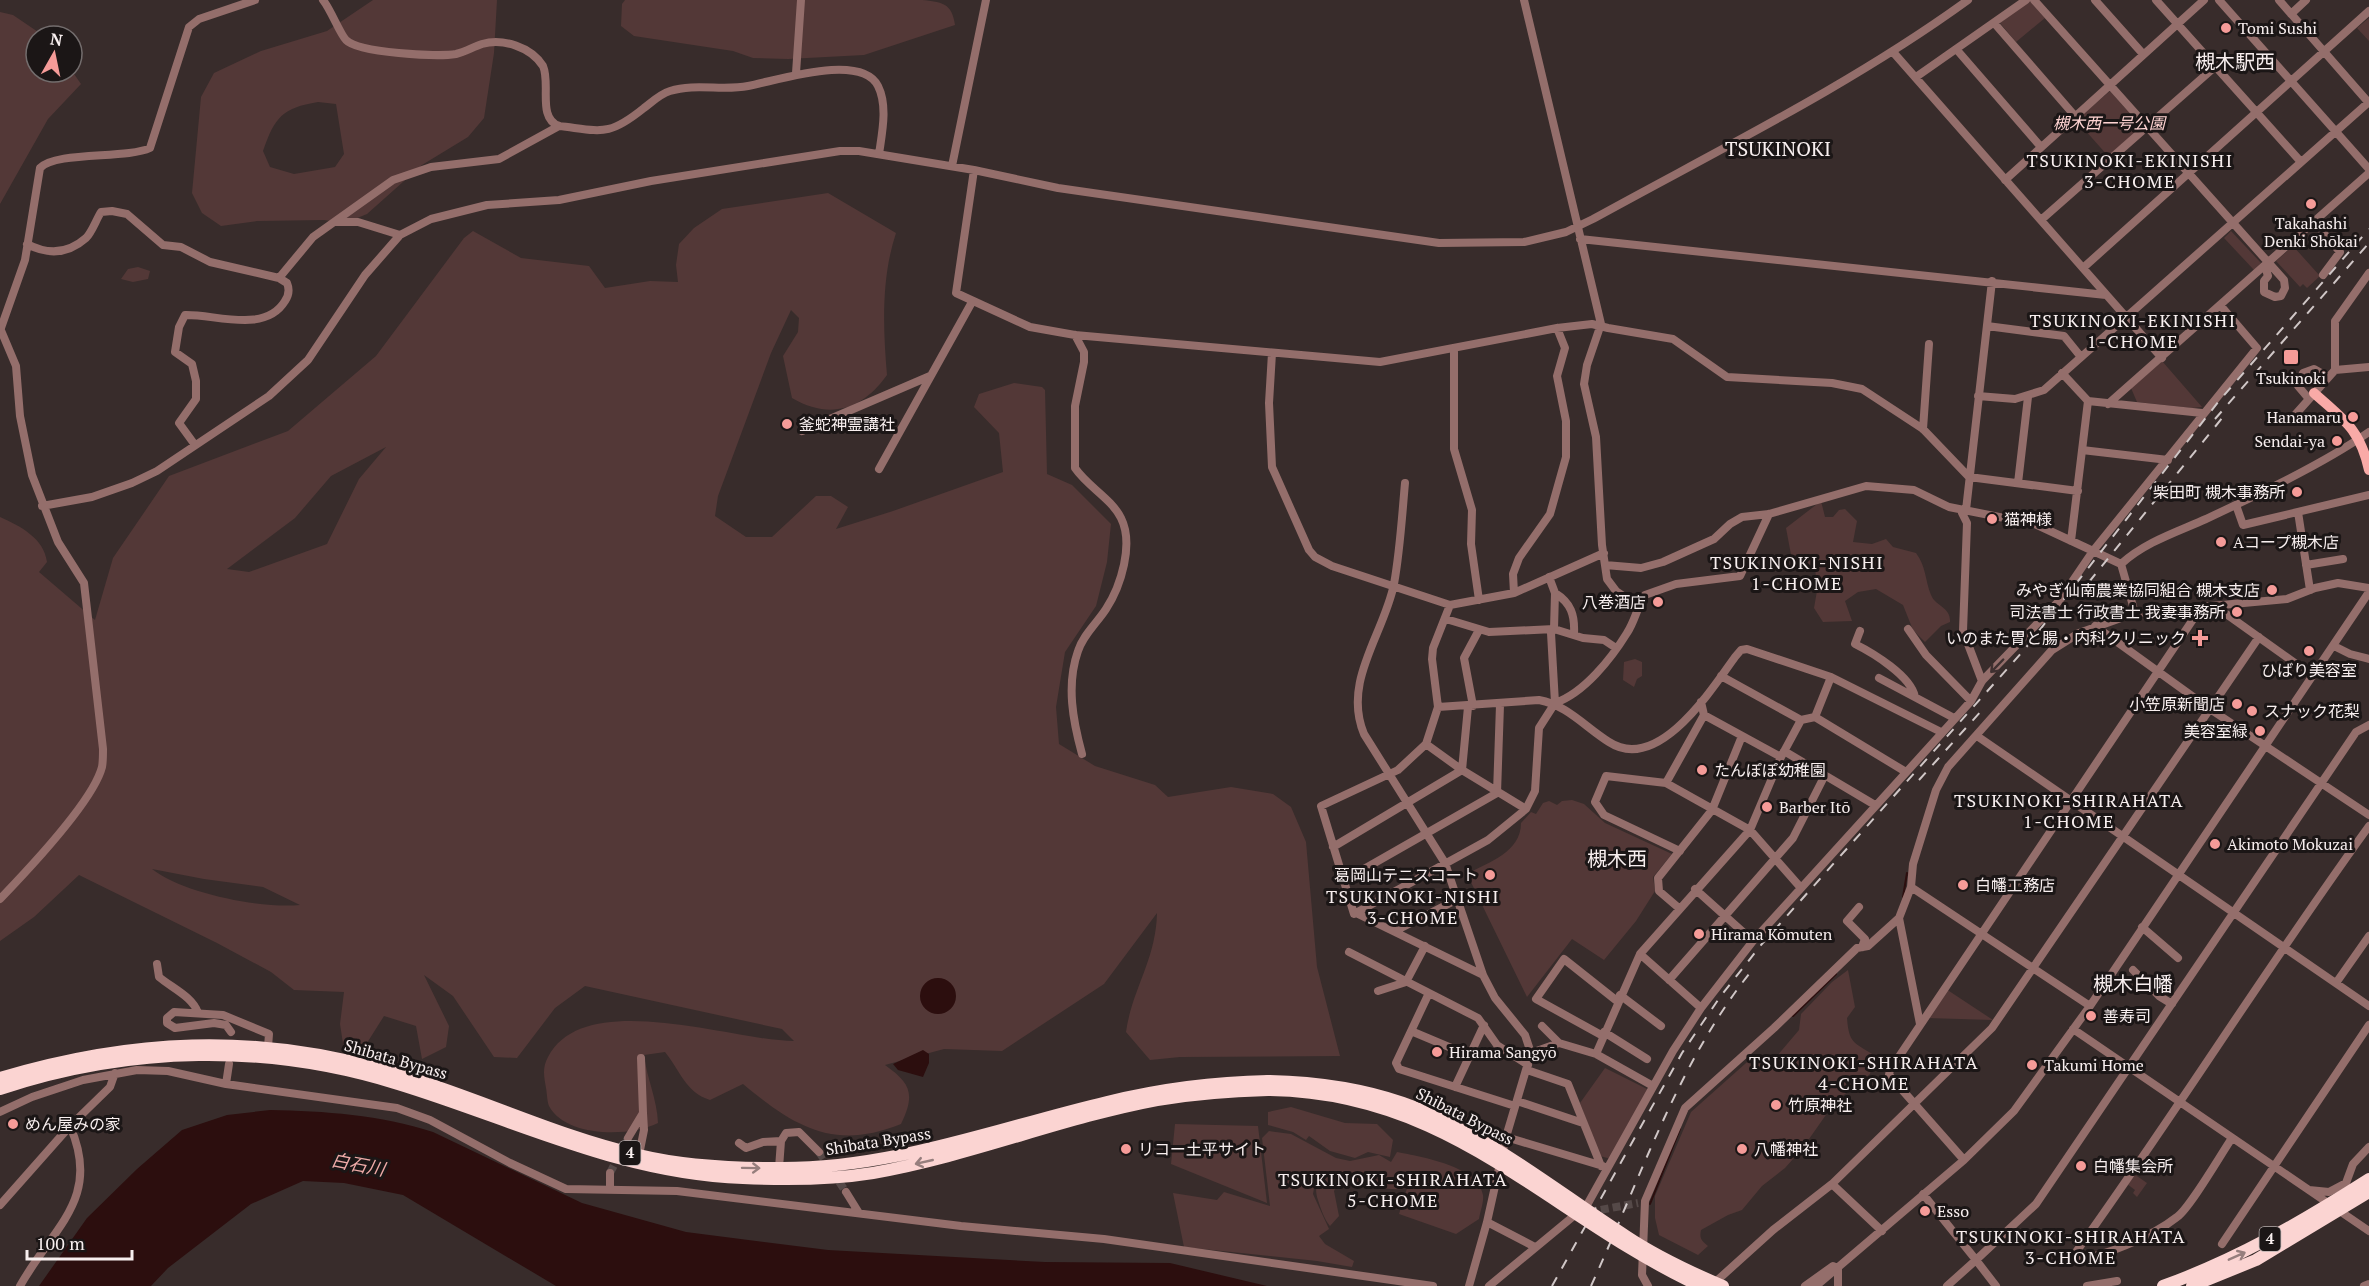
<svg xmlns="http://www.w3.org/2000/svg" width="2369" height="1286" viewBox="0 0 2369 1286" font-family="'PT Serif','Noto Sans JP',serif">
<rect width="100%" height="100%" fill="#382c2b"/>
<path fill="#533837" fill-rule="evenodd" d="M373,0H497L494,53L484,118L468,137L422,165L367,214L345,223L324,220L257,221L221,226L202,213L192,193L201,97L214,73L261,51L327,31ZM318,102L336,104L344,154L335,167L294,174L270,167L263,151C275,117 282,108 318,102Z
M625,0H922C942,2 952,3 955,25L864,55L788,59L753,58L733,51L634,36L621,26L622,4Z
M2029,0L2045,18L2016,42L2000,23Z
M0,12L13,15L44,36H36V72L72,71L81,84L48,119L0,204Z
M2369,18V41L2357,28Z
M2110,91L2142,127L2108,156L2076,120Z
M828,193L896,233C881,278 883,329 887,375C862,410 830,420 792,398L783,356L798,332L799,318L791,310L771,353L718,496L715,516L746,537H772L816,496H831L848,507L836,529L893,511L1003,472L999,433L974,407L979,394L1014,383L1042,387L1045,390L1047,474L1072,485L1111,524L1107,562L1096,606L1065,652L1056,707L1059,744L1095,766L1155,785L1168,797L1231,787L1273,794L1291,807L1306,842L1317,967L1340,1056L1180,1057L1150,1060L1126,1032C1132,989 1156,960 1157,913L1104,984L1002,1051L944,1049L885,1065C910,1083 916,1093 901,1124C834,1151 795,1127 743,1084L710,1100C685,1092 680,1070 665,1052L644,1055C647,1079 657,1099 658,1123C631,1137 566,1138 549,1106C547,1101 547,1093 546,1088C544,1076 542,1068 548,1057C585,987 732,1041 794,1041L782,1029L585,986L555,1008L517,1058L494,1057L453,996L424,975L449,1026L446,1047L422,1059L416,1026L384,1016L360,1054L344,1050L340,1024L344,992L294,990L271,972L217,943L79,875L34,917L0,941V517C20,526 44,538 47,562L39,572L95,620L113,558L169,476L288,431L376,356L464,238L473,231L521,258L589,266L605,288L650,281L678,282L676,265L679,244L694,228L722,209ZM386,447L359,479L327,544L249,572L227,569L295,518L331,476ZM152,869L204,879L263,887L300,905C261,909 182,893 152,869Z
M2231,231L2261,263L2254,270L2224,238Z
M2293,246L2320,276L2307,288L2303,284L2300,287L2276,261Z
M138,267L150,271L148,279L133,282L121,279L128,269Z
M2162,361L2202,407L2192,408L2137,402L2131,388Z
M1821,501L1825,517H1833L1839,510L1845,509L1857,521L1853,542L1872,544L1886,539L1893,547L1916,553C1926,566 1925,580 1931,595C1936,607 1951,607 1950,622L1941,626L1925,642L1913,630L1903,605L1876,589L1858,592L1845,601L1852,621L1823,622L1814,608L1818,585L1828,584L1827,577L1816,578L1815,566L1792,560L1786,528Z
M1635,659L1642,662V676L1637,679L1634,687L1623,680L1624,662Z
M1572,800L1584,804L1605,823L1672,854L1653,877L1655,891L1636,921L1604,960L1572,939L1527,997L1467,874C1489,862 1521,852 1521,823L1531,812L1536,814L1543,803L1549,801L1557,805L1562,801Z
M1848,970L1855,1007L1847,1018C1849,1043 1853,1042 1874,1055L1870,1074L1835,1102L1802,1149L1785,1168L1762,1186L1742,1210L1728,1215L1701,1230C1699,1239 1702,1241 1708,1246L1698,1255L1659,1235L1655,1218V1196L1691,1112L1755,1055L1771,1063L1799,1030L1801,1014L1832,982Z
M1946,989L1993,1020L1927,1018Z
M1605,1068L1649,1090L1611,1159L1600,1156L1580,1103Z
M1291,1107L1345,1123L1377,1124L1393,1140L1390,1157L1368,1152L1355,1158L1330,1151L1309,1136L1306,1140L1293,1132L1268,1125V1112Z
M1175,1124L1258,1126L1267,1203L1171,1164Z
M1269,1131L1291,1134L1336,1158L1350,1161L1379,1155L1391,1162L1397,1152C1422,1157 1478,1166 1483,1195C1484,1202 1480,1212 1479,1219L1456,1234L1399,1214L1408,1185L1395,1183L1404,1186V1189C1381,1191 1360,1181 1337,1185L1334,1191L1339,1216L1330,1226C1324,1219 1321,1209 1318,1200C1305,1162 1363,1175 1381,1180L1374,1176L1317,1171L1313,1194L1329,1229L1319,1236L1325,1244L1354,1261L1352,1267L1317,1261L1184,1247L1173,1193L1217,1200L1224,1192L1270,1206L1262,1138Z
M2134,1174L2147,1183L2137,1197L2133,1193L2135,1190L2127,1184Z"/>
<path fill="#2c0e0e" d="M920 996a18 18 0 1 1 36 0a18 18 0 1 1-36 0Z
M923,1050L929,1054V1063L923,1077L898,1070L893,1064Z
M270,1110C324,1111 381,1115 433,1132L582,1203L686,1232L828,1250L1045,1262L1170,1263L1267,1286H556L403,1195L344,1183L303,1181L251,1204L168,1268L151,1286H39L87,1218L137,1169L182,1130L227,1115Z"/>
<g fill="none" stroke-linecap="round" stroke-linejoin="round">
<path stroke="#2c0e0e" stroke-width="2" d="M1903,897L1907,873
M1793,1016L1836,974
M1650,1204L1680,1129"/>
<path stroke="#554948" stroke-width="8" stroke-dasharray="8 4" stroke-linecap="butt" d="M819,1152L846,1192
M610,1173L628,1138
M1589,1212L1638,1203"/>
<path stroke="#946e6b" stroke-width="8" d="M323,0C331,10 340,34 346,40C358,53 438,57 456,54C465,52 473,47 482,44C503,38 531,47 543,66C551,84 537,118 559,126C602,131 608,137 644,108C652,102 660,94 670,91C695,83 723,91 748,86C776,81 861,52 878,86C888,106 882,133 879,154
M1524,0L1601,324L1587,365L1584,384L1596,437L1602,545L1607,579L1616,591L1638,606
M2034,0L2284,280L2285,288L2281,296L2275,297L2264,292V281L2268,276L2265,266
M2095,0L2143,54
M2156,0L2301,162
M2219,0L2369,169
M2279,0L2369,103
M2291,14L2306,0
M1995,24L2075,116
M1957,50L2041,147
M1893,52L2162,358
M796,73L801,0
M1916,77L2026,0
M952,166L986,0
M974,170L956,293L1030,327L1075,335L1380,362L1557,328L1592,324L1608,328L1673,339L1727,377L1832,383L1862,389L1923,429L1969,477L2078,491
M2005,180L2204,0
M2041,220L2217,65
M336,222H358L400,235
M2314,222L2340,252L2323,275
M1580,239L2106,295
M27,244C48,255 68,254 86,238C92,232 96,220 101,212L112,211L127,214L163,245L181,247L210,262L279,278L287,283C290,290 289,295 285,301C265,334 215,314 185,315L179,327L175,352L192,364L196,381V399L179,423L195,445
M2083,268L2369,11
M279,278L313,237L393,180L431,167L499,159L559,126
M1987,326L2064,336L2081,357
M0,328L16,366L20,416L32,475L58,542L84,583L103,749C103,755 103,762 102,767C93,802 26,872 0,899
M1,328L25,260L40,168C55,151 127,159 150,148L189,27L199,19L255,0
M1075,335L1084,352V362L1075,406V468C1088,487 1111,498 1121,518C1134,544 1121,586 1106,609C1097,623 1083,635 1078,651C1066,685 1073,721 1082,754
M1454,348V449L1472,510L1471,544L1479,600
M1272,353L1269,403L1272,467L1309,550L1315,557L1332,566L1450,605L1514,593L1604,553
M2335,370L2369,367
M2062,373L2088,401L2202,413
M1978,396L2015,399L2044,390L2369,102
M2309,399L2298,386L2303,373L2314,369L2328,377
M2108,404L2369,173
M2294,416L2335,370V321L2369,273
M1923,429L1929,344
M802,431L930,376
M2082,450L2168,460
M879,469L972,302
M1405,483C1402,516 1400,551 1394,584C1384,634 1342,681 1364,734L1445,863L1483,975L1495,998L1525,1035L1531,1053L1506,1137L1487,1222L1469,1286
M2018,483L2028,397
M2236,505L2243,525L2369,495
M42,506L92,497L132,483L157,471L269,396L308,360L365,275L400,235L431,219L487,205L559,200L651,181L840,151H859L974,170L1058,188L1439,243L1524,242L1566,232L1593,219C1720,149 1851,85 1968,0
M2298,512L2310,590
M2071,541L2088,401
M2121,564C2145,542 2177,532 2206,519C2257,495 2323,464 2369,432
M1605,565L1641,568L1663,562L1714,539L1730,524L1742,517L1769,514L1866,486L1914,490L1949,507L2035,524L2121,564L2135,613
M2306,565L2343,559
M1549,577L1555,593L1554,629L1551,633L1555,703
M1514,593L1513,574L1519,558L1550,514L1566,457V421L1557,376L1565,348L1557,328
M1555,593C1571,603 1575,615 1574,634
M1450,605L1433,648L1432,659L1438,707L1426,744L1398,770L1321,806L1354,914L1488,840L1526,809L1535,791L1539,728L1555,703C1584,693 1611,659 1627,633C1635,621 1637,607 1645,595L1676,584L1740,576L1769,514
M2215,606L2313,676
M1446,619L1489,632L1554,629L1583,638L1604,640L1616,648
M2095,626L2210,709L2369,815
M1908,629L1926,655L1971,701
M1860,631L1855,644C1873,653 1911,676 1915,697
M2334,646L2350,654L2369,659
M1721,676L1801,720
M1879,678L1954,718
M1982,681L1963,631L1967,523L1962,513L1966,510L1992,281
M1473,706L1464,658L1479,630
M1438,707L1539,700C1567,705 1585,727 1609,742C1658,774 1712,689 1735,657L1741,650L1747,649L1831,677L1941,732
M1704,715L1781,757
M1815,717L1906,772
M1977,736L2369,1006
M1426,744L1462,770L1526,809
M1784,751L1875,805
M1666,783L1704,715L1701,702
M1333,847L1462,770L1468,707
M1680,851L1604,815L1595,802L1606,776L1666,783L1750,830L1801,888
M1343,881L1497,793L1500,705
M1911,887L2090,1006
M1695,889L1753,941
M1859,907L1847,921L1865,939L1862,947
M1680,909L1659,891L1658,878L1712,810L1742,736
M1356,913L1483,975
M2142,927L2178,958
M1395,931L1458,899
M1349,952L1478,1018L1497,1045L1528,1065
M1640,954L1701,1008
M157,964L159,977C172,988 193,997 198,1013
M2133,970L2159,996L2172,1004
M1669,980L1793,838L1825,775
M2336,983L2369,936
M1378,991L1406,982L1425,946
M1429,993L1396,1063L1399,1069L1515,1106
M1620,995L1661,1026
M1920,1024L1899,918L1911,887L1913,864L1936,790L1948,767L2052,650L2079,633L2135,613L2287,599L2315,588L2338,583L2369,588
M1542,1026L1559,1043
M2073,1029L2369,1231
M1411,1031L1468,1055
M231,1032L226,1025L214,1023L175,1028L167,1023V1018L174,1012L223,1015L269,1034L268,1047
M1604,1032L1647,1059
M1603,1036L1536,999L1564,959L1617,1001
M1531,1053L1559,1043L1596,1054L1653,1086
M1596,1054L1640,954L1750,830L1781,757L1801,720L1815,717L1831,677
M1527,1070L1568,1084L1601,1166
M226,1084L229,1064
M1455,1087L1484,1025
M1517,1101L1583,1123
M0,1112L32,1097L83,1080L137,1070L168,1071L226,1084L397,1108L430,1120L510,1163L566,1189L677,1191L961,1226L1104,1239L1433,1286
M1506,1137L1603,1166
M628,1138L643,1113L641,1058
M739,1143L746,1148L763,1142L781,1141
M639,1155L644,1130L643,1113
M1964,1160L1889,1075L1890,1070L2202,606
M779,1168L781,1141L786,1133L799,1132L819,1152
M1832,1184L1882,1231
M610,1189V1173
M2309,1190L2329,1192L2346,1183L2353,1164L2369,1147
M846,1192L859,1213
M1923,1194L1976,1260L2036,1204L2356,732L2369,725
M0,1205L70,1126L110,1087L115,1073
M1487,1222L1535,1247
M2222,1244L2369,1025
M2071,1259C2173,1118 2266,968 2369,826
M2071,1259C2101,1259 2153,1236 2177,1217C2190,1208 2221,1154 2232,1138
M20,1286C53,1227 102,1199 70,1126
M1489,1286L1587,1205L1673,1051L1701,1008L1753,941L1971,701L1982,681L2059,601L2093,551L2257,348L2221,306
M1648,1286L1642,1275L1645,1201L1685,1108L1774,1028L1857,948L1868,946L1899,918
M1711,1286L1773,1230L1832,1184L1992,1028L2259,637
M1805,1286L1833,1266L1838,1269V1286
M1816,1286L1964,1160L2014,1111L2090,1006L2369,592
M1947,1286L1976,1260L1996,1286
M2087,1286L2117,1281
M2364,1286L2369,1284"/>
<path stroke="#f9aaa7" stroke-width="10" d="M2314,393C2344,420 2360,429 2369,470"/>
<path stroke="#fbd4d2" stroke-width="12" d="M0,1078C131,1039 253,1033 385,1070C471,1094 552,1135 639,1155C684,1166 730,1168 775,1168C890,1170 997,1128 1107,1102C1160,1089 1214,1082 1268,1081
M0,1089C130,1046 267,1043 398,1084C513,1119 620,1174 743,1178C786,1180 830,1180 873,1173C970,1156 1061,1118 1157,1100C1193,1094 1231,1091 1268,1090
M2163,1286C2238,1259 2303,1221 2369,1179
M2192,1286L2256,1260L2369,1192"/>
<path stroke="#d0c7c7" stroke-width="2" stroke-dasharray="10 10" stroke-linecap="butt" d="M2215,419L2369,243
M2089,582L2223,417
M1919,780L1983,709
M1552,1286L1682,1053L1720,997L1761,945L2024,650L2219,401L2369,229
M1591,1286C1639,1182 1677,1065 1749,974"/>
<path stroke="#fbd4d2" stroke-width="12" d="M1268,1081C1314,1082 1360,1088 1403,1103C1485,1132 1553,1189 1626,1236C1656,1256 1690,1272 1723,1286
M1268,1090C1453,1092 1546,1214 1700,1286"/>
</g>
<defs><path id="oneway-shaft" d="M-6 0H5M1.5-3L5.5 0L1.5 3" fill="none" stroke-width="1.6" stroke-linecap="round" stroke-linejoin="round" transform="scale(1.5)"/></defs>
<use stroke="#3f3030" href="#oneway-shaft" transform="translate(1997 666) rotate(134)"/>
<g stroke="#967e7d">
<use href="#oneway-shaft" transform="translate(924 1162) rotate(167)"/>
<use href="#oneway-shaft" transform="translate(751 1168) rotate(1)"/>
<use href="#oneway-shaft" transform="translate(2237 1256) rotate(-24)"/>
</g>
<g fill="#f59b98" stroke="#1b1616" stroke-width="2">
<circle cx="2226" cy="28" r="6"/>
<circle cx="2311" cy="204" r="6"/>
<rect x="2283" y="349" width="16" height="16" rx="3"/>
<circle cx="2353" cy="417" r="6"/>
<circle cx="787" cy="424" r="6"/>
<circle cx="2337" cy="441" r="6"/>
<circle cx="2297" cy="492" r="6"/>
<circle cx="1992" cy="519" r="6"/>
<circle cx="2221" cy="542" r="6"/>
<circle cx="2272" cy="590" r="6"/>
<circle cx="1658" cy="602" r="6"/>
<circle cx="2237" cy="612" r="6"/>
<path d="M2197 629h6v6h6v6h-6v6h-6v-6h-6v-6h6z"/>
<circle cx="2309" cy="651" r="6"/>
<circle cx="2237" cy="704" r="6"/>
<circle cx="2252" cy="711" r="6"/>
<circle cx="2260" cy="731" r="6"/>
<circle cx="1702" cy="770" r="6"/>
<circle cx="1767" cy="807" r="6"/>
<circle cx="2215" cy="844" r="6"/>
<circle cx="1490" cy="875" r="6"/>
<circle cx="1963" cy="885" r="6"/>
<circle cx="1699" cy="934" r="6"/>
<circle cx="2091" cy="1016" r="6"/>
<circle cx="1437" cy="1052" r="6"/>
<circle cx="2032" cy="1065" r="6"/>
<circle cx="1776" cy="1105" r="6"/>
<circle cx="13" cy="1124" r="6"/>
<circle cx="1126" cy="1149" r="6"/>
<circle cx="1742" cy="1149" r="6"/>
<circle cx="2081" cy="1166" r="6"/>
<circle cx="1925" cy="1211" r="6"/>
</g>
<g text-anchor="middle" stroke-width="6" stroke-linejoin="round" paint-order="stroke">
<g fill="#1b1616" stroke="#b6aeae" stroke-width="1.5">
<rect x="619.5" y="1141" width="21" height="24" rx="4.5"/>
<rect x="2259.5" y="1227" width="21" height="24" rx="4.5"/>
</g>
<g font-size="15" font-weight="bold" fill="#f8efef">
<text x="630" y="1158">4</text>
<text x="2270" y="1244">4</text>
</g>
<g font-size="16" fill="#f8efef" stroke="#1b1616" text-anchor="start">
<text x="2238" y="34">Tomi Sushi</text>
<text x="2311" y="229" text-anchor="middle">Takahashi<tspan x="2311" dy="18">Denki Shōkai</tspan></text>
<text x="2291" y="384" text-anchor="middle">Tsukinoki</text>
<text x="2341" y="423" text-anchor="end">Hanamaru</text>
<text x="799" y="430">釜蛇神霊講社</text>
<text x="2325" y="447" text-anchor="end">Sendai-ya</text>
<text x="2285" y="498" text-anchor="end">柴田町 槻木事務所</text>
<text x="2004" y="525">猫神様</text>
<text x="2233" y="548">Aコープ槻木店</text>
<text x="2260" y="596" text-anchor="end">みやぎ仙南農業協同組合 槻木支店</text>
<text x="1646" y="608" text-anchor="end">八巻酒店</text>
<text x="2225" y="618" text-anchor="end">司法書士 行政書士 我妻事務所</text>
<text x="2186" y="644" text-anchor="end">いのまた胃と腸・内科クリニック</text>
<text x="2309" y="676" text-anchor="middle">ひばり美容室</text>
<text x="2225" y="710" text-anchor="end">小笠原新聞店</text>
<text x="2264" y="717">スナック花梨</text>
<text x="2248" y="737" text-anchor="end">美容室緑</text>
<text x="1714" y="776">たんぽぽ幼稚園</text>
<text x="1779" y="813">Barber Itō</text>
<text x="2227" y="850">Akimoto Mokuzai</text>
<text x="1478" y="881" text-anchor="end">葛岡山テニスコート</text>
<text x="1975" y="891">白幡工務店</text>
<text x="1711" y="940">Hirama Kōmuten</text>
<text x="2103" y="1022">善寿司</text>
<text x="1449" y="1058">Hirama Sangyō</text>
<text x="2044" y="1071">Takumi Home</text>
<text x="1788" y="1111">竹原神社</text>
<text x="25" y="1130">めん屋みの家</text>
<text x="1138" y="1155">リコー土平サイト</text>
<text x="1754" y="1155">八幡神社</text>
<text x="2093" y="1172">白幡集会所</text>
<text x="1937" y="1217">Esso</text>
</g>
<g font-size="16" font-style="italic" fill="#fed3d1" stroke="#1b1616">
<text x="2109" y="129">槻木西一号公園</text>
</g>
<g font-size="16" fill="#f8efef" stroke="#1b1616">
<text transform="translate(396 1059) rotate(16)" y="6">Shibata Bypass</text>
<text transform="translate(1465 1116) rotate(27)" y="6">Shibata Bypass</text>
<text transform="translate(878 1141) rotate(-9)" y="6">Shibata Bypass</text>
</g>
<g font-size="18" letter-spacing="1.5" fill="#f8efef" stroke="#1b1616">
<text x="2130" y="167">TSUKINOKI-EKINISHI<tspan x="2130" dy="21">3-CHOME</tspan></text>
<text x="2133" y="327">TSUKINOKI-EKINISHI<tspan x="2133" dy="21">1-CHOME</tspan></text>
<text x="1797" y="569">TSUKINOKI-NISHI<tspan x="1797" dy="21">1-CHOME</tspan></text>
<text x="2069" y="807">TSUKINOKI-SHIRAHATA<tspan x="2069" dy="21">1-CHOME</tspan></text>
<text x="1413" y="903">TSUKINOKI-NISHI<tspan x="1413" dy="21">3-CHOME</tspan></text>
<text x="1864" y="1069">TSUKINOKI-SHIRAHATA<tspan x="1864" dy="21">4-CHOME</tspan></text>
<text x="1393" y="1186">TSUKINOKI-SHIRAHATA<tspan x="1393" dy="21">5-CHOME</tspan></text>
<text x="2071" y="1243">TSUKINOKI-SHIRAHATA<tspan x="2071" dy="21">3-CHOME</tspan></text>
</g>
<g font-size="18" font-style="italic" fill="#efaba8" stroke="#1b1616">
<text transform="translate(358 1165) rotate(11)" y="6">白石川</text>
</g>
<g font-size="20" fill="#f8efef" stroke="#1b1616">
<text x="2235" y="69">槻木駅西</text>
<text x="1778" y="156">TSUKINOKI</text>
<text x="1617" y="866">槻木西</text>
<text x="2133" y="991">槻木白幡</text>
</g>
</g>
<g transform="translate(54 54) rotate(9)"><circle r="28" fill="#1b1616" stroke="#736d6d" stroke-width="1.5"/>
<path d="M0-4.5L10 22L0 15L-10 22Z" fill="#f59b98"/>
<text y="-9" font-size="16" font-weight="bold" text-anchor="middle" fill="#f8efef">N</text>
</g>
<path d="M27 1250v9h105v-9" fill="none" stroke="#f8efef" stroke-width="3"/>
<text x="36" y="1250" font-size="18" fill="#f8efef" stroke="#1b1616" stroke-width="4.5" paint-order="stroke">100 m</text>
</svg>
